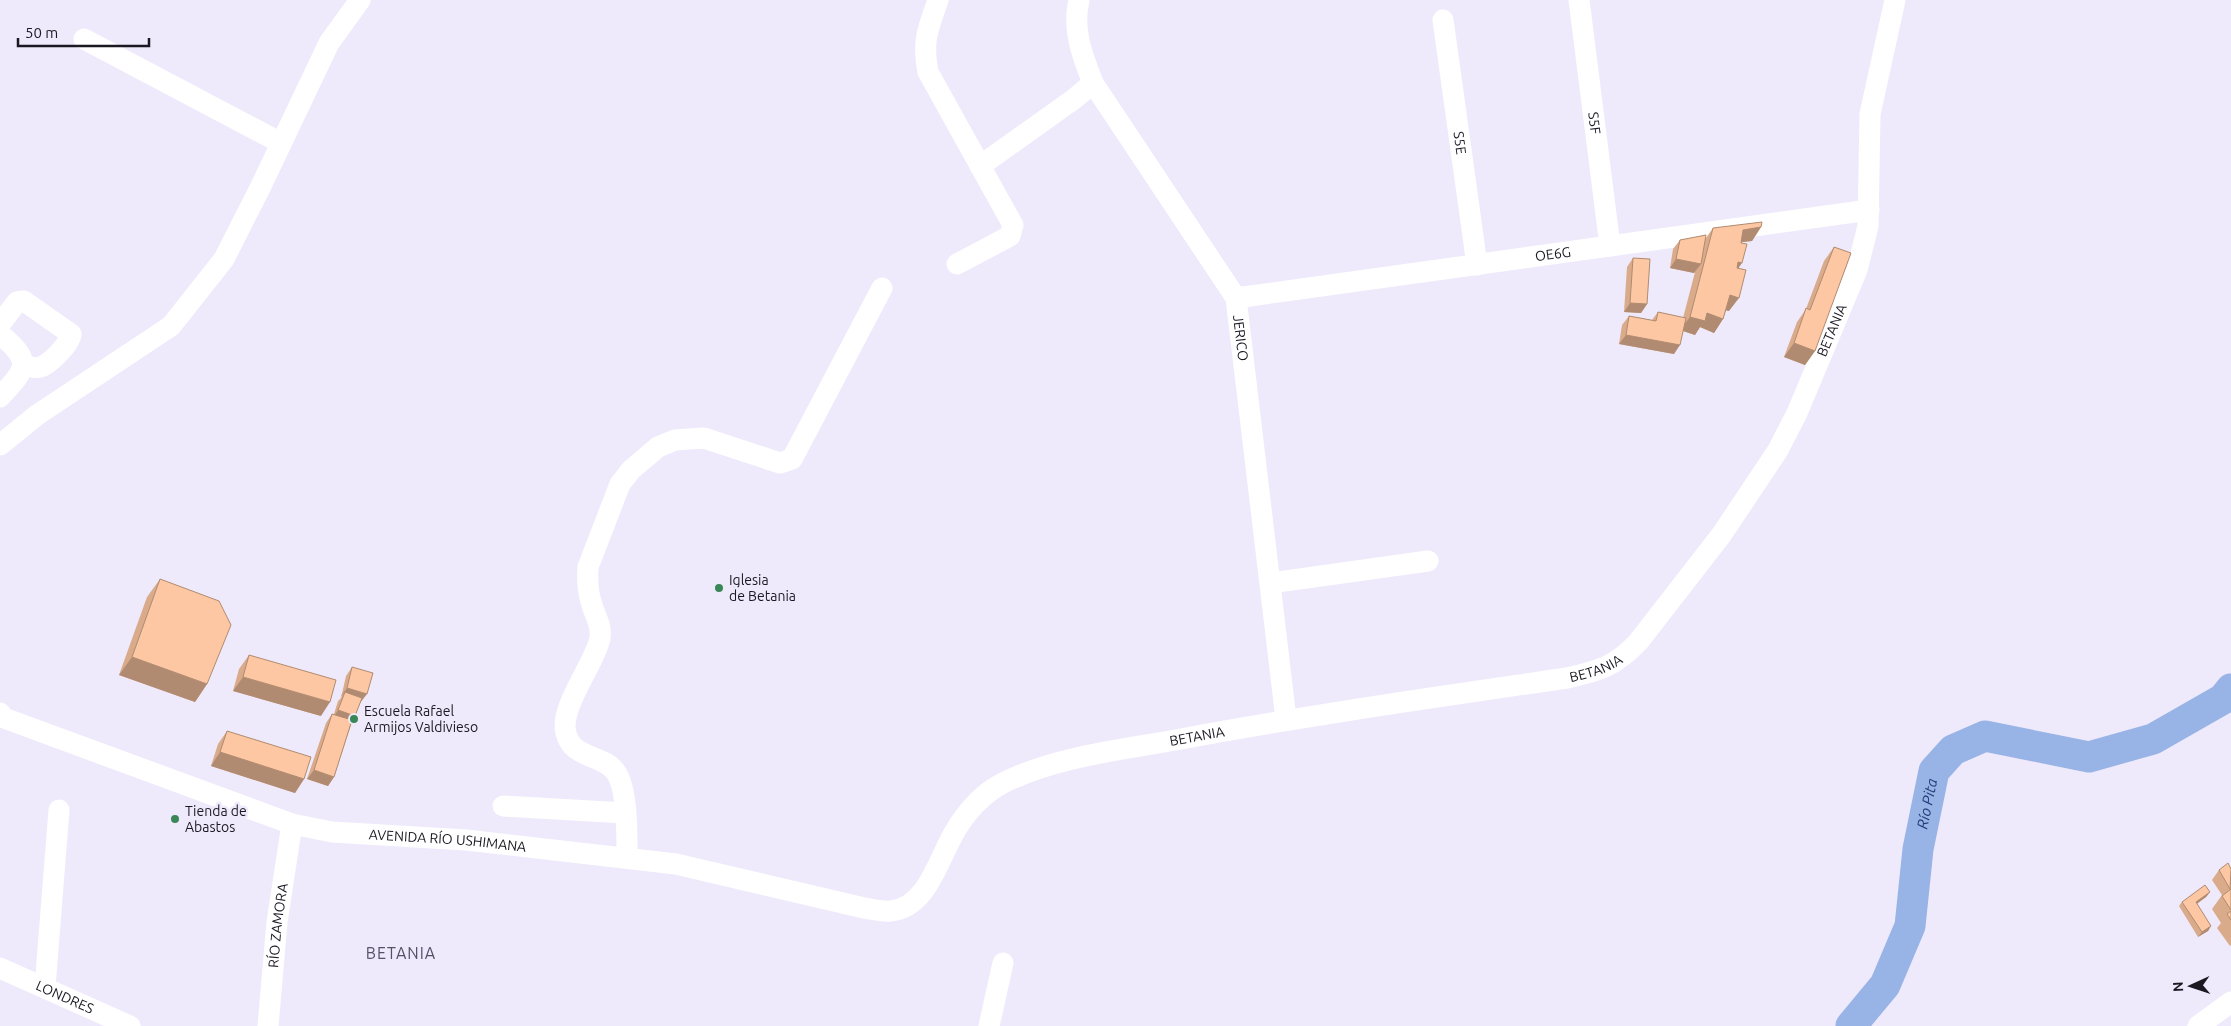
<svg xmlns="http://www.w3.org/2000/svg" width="2231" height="1026" viewBox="0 0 2231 1026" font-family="Ubuntu,sans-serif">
<rect width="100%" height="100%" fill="#efeafb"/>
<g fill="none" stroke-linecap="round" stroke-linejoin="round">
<path stroke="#98b3e5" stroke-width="31" id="s1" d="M1851,1026L1885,985L1910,926L1918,849L1934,771L1953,750L1985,736L2089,757L2153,739L2223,699L2231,689"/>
<g stroke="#fff" stroke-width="21">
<path d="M938,0C928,30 922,39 928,72L1013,225L1010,236L957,264"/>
<path id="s2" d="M1079,0C1072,29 1082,55 1093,83L1236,298L1286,719"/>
<path id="s3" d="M1579,0L1610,246"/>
<path id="s4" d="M1443,20L1477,265"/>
<path d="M84,39L281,143"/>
<path d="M980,166L1074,99L1093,83"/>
<path id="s5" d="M1236,298L1869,210"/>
<path d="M0,324L17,302L24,301L71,334C71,343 51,362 43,366C37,369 30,367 23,365"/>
<path d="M0,334C33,362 27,368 0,397"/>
<path d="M0,445L37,415L171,326L224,259L260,188L329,43L360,0"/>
<path d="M1270,583L1428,561"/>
<path id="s6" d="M0,713L4,718L292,824L332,832L466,840L676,864L864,908C872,909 882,912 891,911C927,908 939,858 954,833C965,813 983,793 1003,783C1057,756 1122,750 1181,739C1309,715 1438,697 1567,678C1599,671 1616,666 1639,641L1722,534L1778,450L1797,413L1857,270L1868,226L1870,114L1895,0"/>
<path d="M503,806L625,813"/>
<path d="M627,857C627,836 628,787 615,771C602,754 572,759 566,733C559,707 595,664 600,638C602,625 595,616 592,605C588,593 587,580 588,567L620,484L631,470L658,447L675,440L704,438L780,463L792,459L882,288"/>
<path id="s7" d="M0,968L130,1026"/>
<path d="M45,987L59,810"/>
<path id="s8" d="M268,1026L277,922L292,824"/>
<path d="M989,1026L1003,963"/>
<path d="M2198,1026L2231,1002"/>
</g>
</g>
<path fill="#d9ab8b" d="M1761,227L1752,241L1742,242L1739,268L1729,311L1726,310L1723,319L1714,333L1700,327L1695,335L1683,331L1674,354L1619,344L1622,325L1629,316L1652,320L1658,312L1683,318L1695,272L1694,273L1670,268L1673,249L1680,240L1706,238L1713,228Z
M1834,247L1815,351L1805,365L1784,357L1797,322L1806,309L1824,261Z
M1633,258L1647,304L1641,313L1624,312L1627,267Z
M160,579L207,684L195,702L119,675L147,597Z
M249,655L321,716L233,691L239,669Z
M352,667L360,703L352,722L334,777L328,786L307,779L326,723L332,714H334L338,701L341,698L346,676Z
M227,731L304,779L295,793L211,766L218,744Z
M2231,869V945L2230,946L2217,928L2221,923L2212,909L2222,895L2212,880L2219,870Z
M2210,892L2206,897L2197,904L2211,926L2208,931L2198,937L2179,906L2182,902Z"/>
<path fill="#b08b71" d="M1761,227L1752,241L1734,243L1743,230Z
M1676,259L1701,264L1694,273L1670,268Z
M1738,262L1742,263L1732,277Z
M1730,295L1739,298L1729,311L1720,309Z
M1630,303L1647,304L1641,313L1624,312Z
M1707,313L1723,319L1714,333L1700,327L1695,335L1680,330L1690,317Z
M1626,335L1680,345L1674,354L1619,344Z
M1794,343L1815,351L1805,365L1784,357Z
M132,657L207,684L195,702L119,675Z
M243,677L330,702L321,716L233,691Z
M347,688L367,694L360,703L345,692L340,697Z
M338,710L355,716L349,726L332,720Z
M220,752L304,779L295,793L211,766Z
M314,770L334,777L328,786L307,779Z
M2210,892L2206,897L2192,907L2196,902Z
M2211,926L2208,931L2198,937L2202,932Z"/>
<path fill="#fcc7a2" stroke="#b08b71" d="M1762,222L1761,227L1743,230L1741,243L1747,244L1742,263L1738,262L1737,268L1746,270L1739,298L1730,295L1723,319L1707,313L1705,321L1690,317L1713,228Z
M1706,235L1701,264L1676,259L1680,240Z
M1834,247L1851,253L1815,351L1794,343L1806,308L1810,310Z
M1633,258L1650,259L1647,304L1630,303Z
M1658,312L1686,318L1680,345L1626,335L1629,316L1656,321Z
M160,579L219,601L231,625L207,684L132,657Z
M249,655L336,680L330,702L243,677Z
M352,667L373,673L367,694L347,688Z
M345,692L362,698L355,716L338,710Z
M332,714L352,720L334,777L314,770Z
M227,731L311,757L304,779L220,752Z
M2228,863L2231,869L2230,889L2219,870Z
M2205,885L2210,892L2196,902L2211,926L2202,932L2182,902Z
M2231,889V910L2222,896Z
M2231,911V920L2227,914Z"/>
<g fill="#398756" stroke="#efeafb" stroke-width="2">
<circle cx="719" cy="588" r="5"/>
<circle cx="354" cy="719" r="5"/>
<circle cx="175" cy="819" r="5"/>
</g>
<g text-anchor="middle" stroke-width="5" stroke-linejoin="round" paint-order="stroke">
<g font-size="14" fill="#1b1822" stroke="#efeafb">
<text dy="5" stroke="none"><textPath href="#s3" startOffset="124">S5F</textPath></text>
<text dy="5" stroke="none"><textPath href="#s4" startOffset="124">S5E</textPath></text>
<text dy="5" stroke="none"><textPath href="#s5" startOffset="320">OE6G</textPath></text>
<text dy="5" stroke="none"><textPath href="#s6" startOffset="2121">BETANIA</textPath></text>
<text dy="5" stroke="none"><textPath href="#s2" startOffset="384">JERICO</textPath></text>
<text dy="5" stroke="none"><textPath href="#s6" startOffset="1701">BETANIA</textPath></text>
<text dy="5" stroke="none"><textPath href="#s6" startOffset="1296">BETANIA</textPath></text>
<text dy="5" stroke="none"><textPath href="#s6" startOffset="470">AVENIDA RÍO USHIMANA</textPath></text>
<text dy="5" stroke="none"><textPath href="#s8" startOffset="101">RÍO ZAMORA</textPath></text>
<text dy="5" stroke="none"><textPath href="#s7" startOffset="71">LONDRES</textPath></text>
</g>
<g font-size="14" fill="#1b1822" stroke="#efeafb" text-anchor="start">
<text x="729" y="585">Iglesia<tspan x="729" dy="16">de Betania</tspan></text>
<text x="364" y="716">Escuela Rafael<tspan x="364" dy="16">Armijos Valdivieso</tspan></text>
<text x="185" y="816">Tienda de<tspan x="185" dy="16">Abastos</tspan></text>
</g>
<g font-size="15" font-style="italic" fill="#1f3d79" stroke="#efeafb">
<text dy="5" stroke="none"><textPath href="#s1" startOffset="241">Río Pita</textPath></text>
</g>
<g font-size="16" letter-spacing="1" fill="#575068" stroke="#efeafb">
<text x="401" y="959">BETANIA</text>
</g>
</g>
<g transform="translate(2191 986) rotate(267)" stroke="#efeafb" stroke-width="4" paint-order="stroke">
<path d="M0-4L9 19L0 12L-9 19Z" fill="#1b1822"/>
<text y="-8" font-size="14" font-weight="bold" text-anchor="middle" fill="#1b1822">N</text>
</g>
<path d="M18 38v8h131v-8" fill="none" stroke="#1b1822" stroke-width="2.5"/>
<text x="25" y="38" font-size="15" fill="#1b1822" stroke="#efeafb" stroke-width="4" paint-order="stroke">50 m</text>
</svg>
